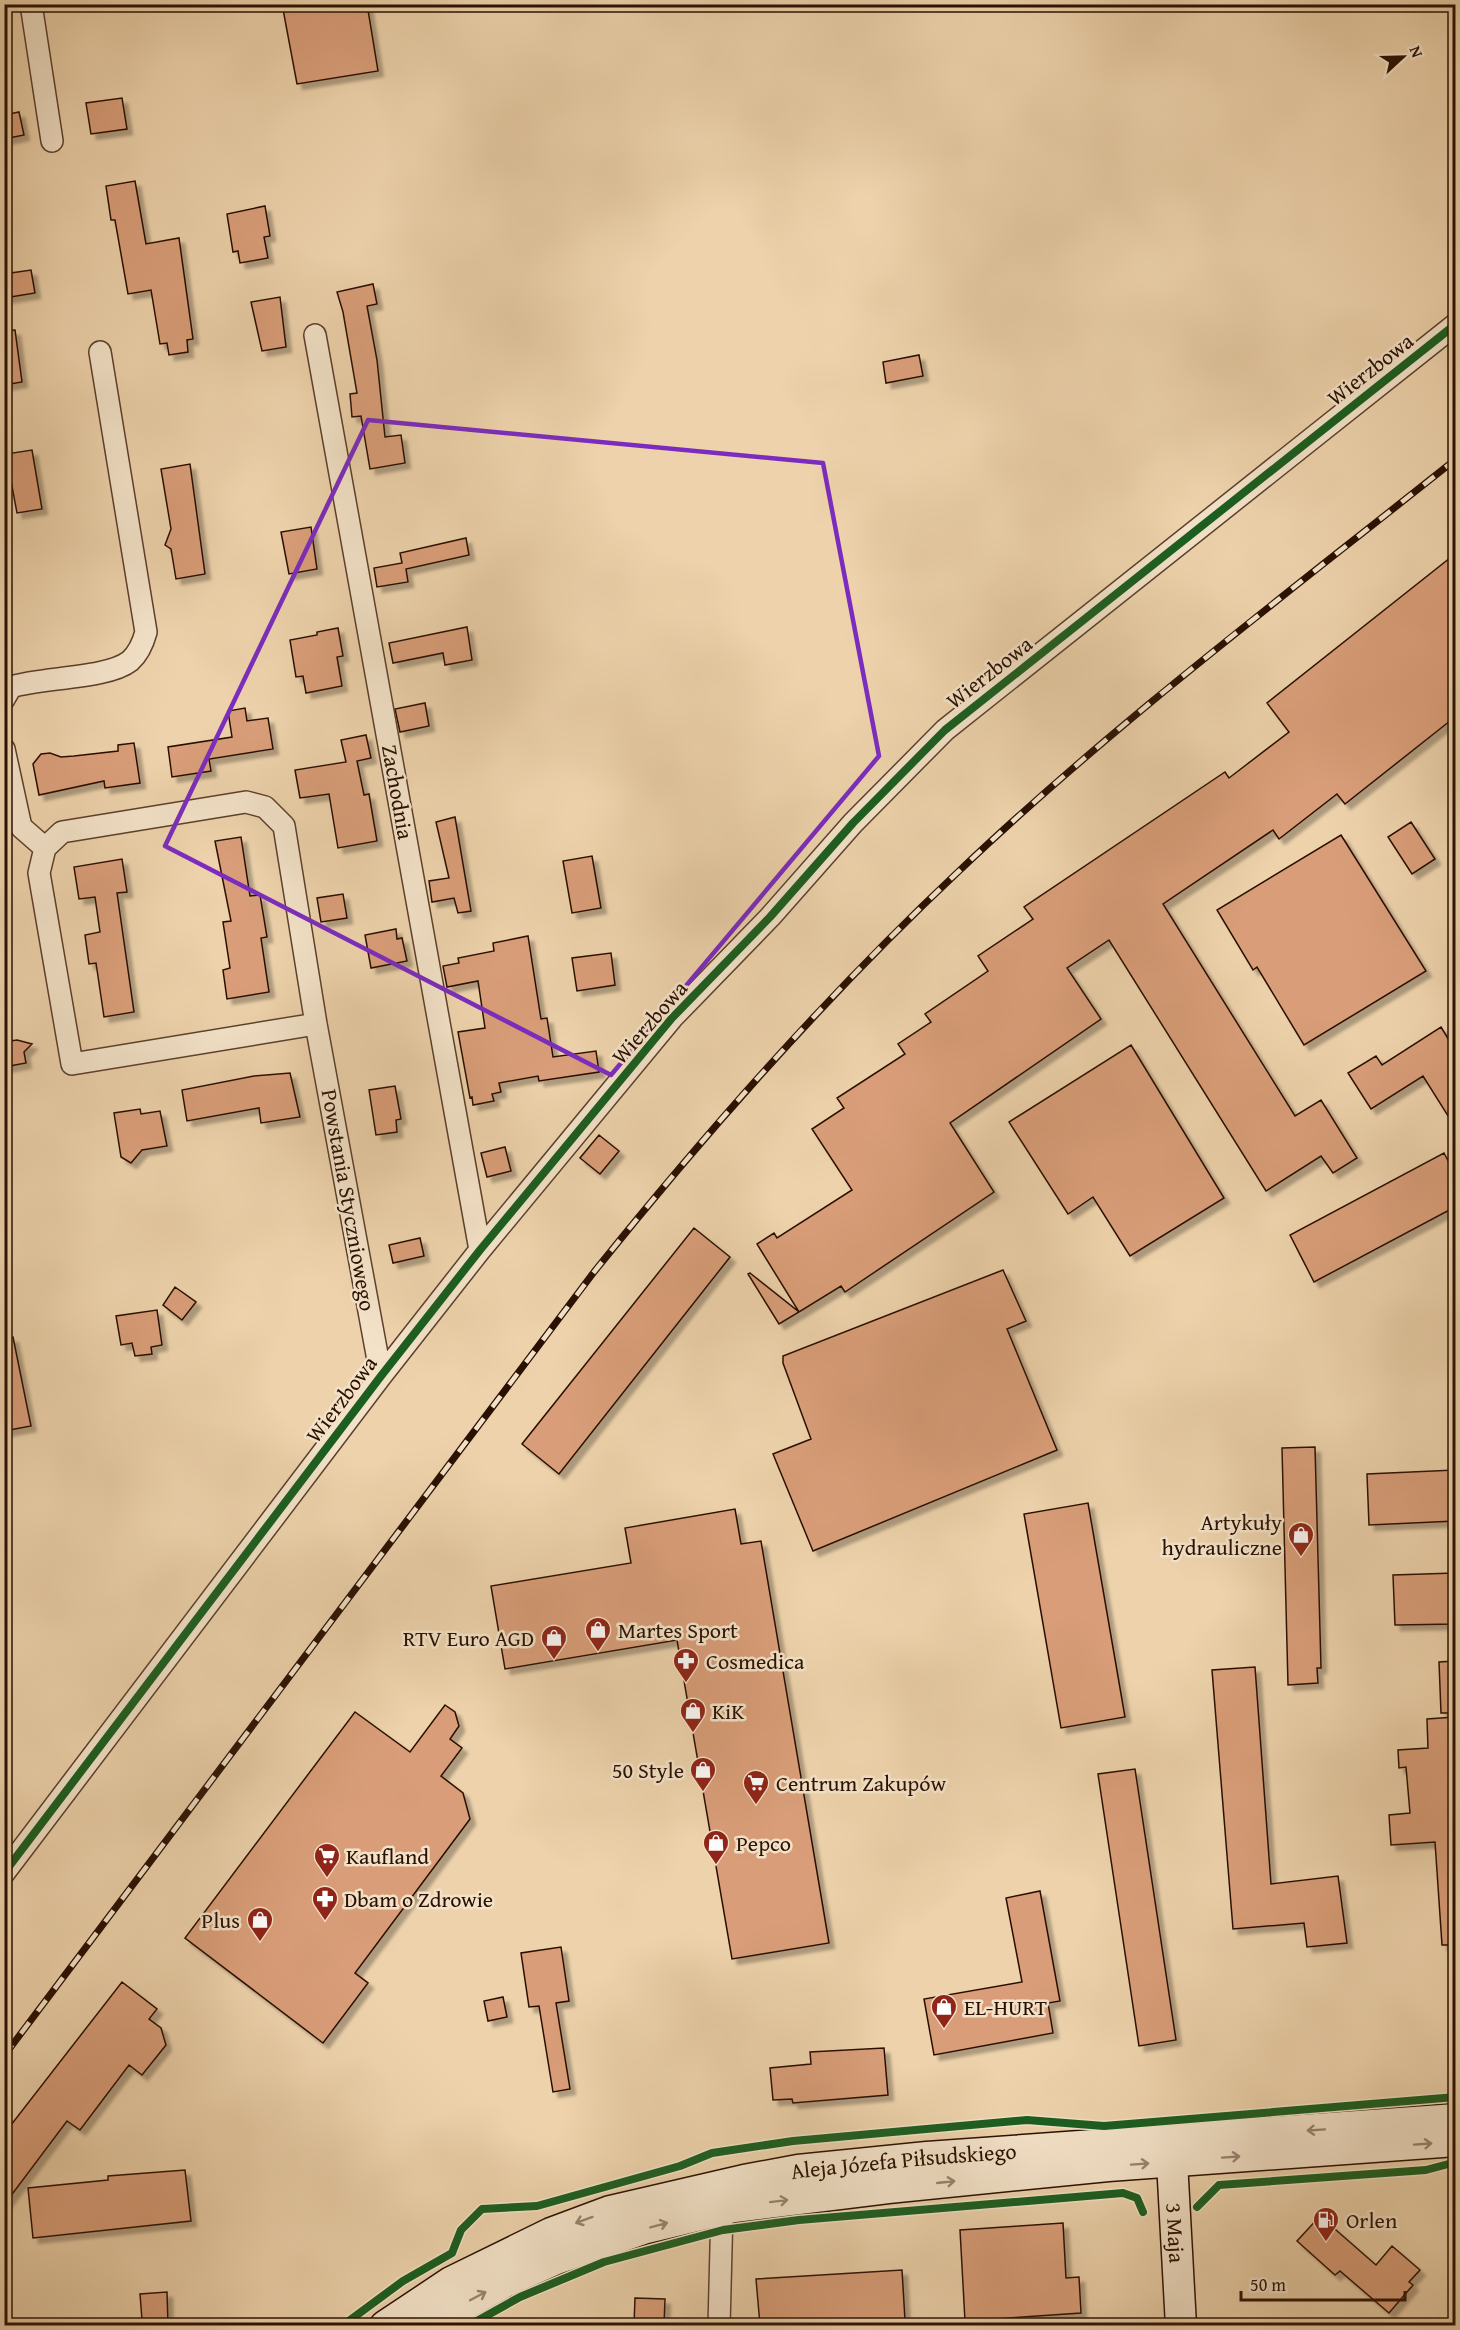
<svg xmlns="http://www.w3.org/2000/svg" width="1460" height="2330" viewBox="0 0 1460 2330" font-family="'Gentium Book Plus',serif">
<defs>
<filter id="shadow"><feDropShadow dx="5.5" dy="5.5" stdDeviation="1.5" flood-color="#0004"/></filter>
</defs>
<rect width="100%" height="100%" fill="#edd2ab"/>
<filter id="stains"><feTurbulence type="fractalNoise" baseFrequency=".00333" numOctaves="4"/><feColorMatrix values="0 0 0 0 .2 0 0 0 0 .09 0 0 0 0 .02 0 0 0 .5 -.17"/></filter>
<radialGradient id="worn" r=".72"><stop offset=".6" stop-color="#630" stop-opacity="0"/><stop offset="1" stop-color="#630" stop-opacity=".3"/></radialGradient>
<path fill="#d99e79" stroke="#2a1002" stroke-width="1.5" filter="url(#shadow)" d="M282,4H367L378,71L297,84Z
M122,98L127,129L91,134L86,103Z
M19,112L24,135L4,139V115Z
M135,181L146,244L179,238L193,339L187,340L188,352L169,355L167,343L160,344L151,290L128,294L115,220H111L106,186Z
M265,206L270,236L264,237L268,258L240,263L238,251L233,252L227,214Z
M31,270L35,293L4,298V274Z
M373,284L377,304L367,306L377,360L385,437L401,435L405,463L370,469L361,416L352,417L350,394L357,393L343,312L337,292Z
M280,297L286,347L262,351L251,302Z
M15,330L22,382L4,385V331Z
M919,355L923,376L886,383L883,362Z
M32,450L42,509L17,513L6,454Z
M190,464L205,574L176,579L171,549L165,545L171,529L161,469Z
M311,527L317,569L289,574L281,532Z
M466,538L469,555L406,569L408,582L377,587L374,568L402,563L400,553Z
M1455,554V717L1345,804L1337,794L1279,839L1273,830L1163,904L1295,1116L1321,1100L1357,1158L1333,1173L1321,1156L1266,1191L1109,940L1067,968L1101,1019L950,1123L994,1192L845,1292L841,1286L799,1312L757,1244L774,1233L777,1238L852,1190L812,1129L844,1108L837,1098L905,1054L898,1044L931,1022L925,1014L988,971L978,956L1033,919L1024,907L1225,772L1229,778L1289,732L1267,703Z
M467,627L472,660L445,665L443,653L393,663L389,643Z
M338,628L343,656L337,657L342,686L306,693L303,676L296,677L290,640L317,635V632Z
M425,703L429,726L400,732L395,709Z
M245,708L247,721L268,718L273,749L209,759L211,771L172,777L168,747L232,737L228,711Z
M366,735L371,758L357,761L364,795L369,794L377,841L338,848L329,794L300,798L295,770L346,762L341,740Z
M134,743L140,783L105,788L104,781L39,795L33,764L41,754L50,753L61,757L74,756L118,751V745Z
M455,817L471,911L458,913L454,898L432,902L429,881L449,878L436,822Z
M1411,822L1435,859L1412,874L1388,837Z
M1341,835L1426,971L1304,1045L1257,967L1253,970L1217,910Z
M241,837L250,896L260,895L267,937L261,938L269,992L227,999L223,970L230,968L223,922L231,921L215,841Z
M592,856L601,908L572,913L563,861Z
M122,859L127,892L117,893L134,1012L104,1017L96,963L89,964L85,935L100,932L95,897L79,899L74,867Z
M343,894L347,918L321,922L317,898Z
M396,929L397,939L402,938L407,961L371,968L365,935Z
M528,936L541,1019L547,1018L553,1057L596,1051L599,1072L539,1081L538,1076L499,1083L501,1092L492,1094L494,1101L473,1105L472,1097L470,1098L458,1032L485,1028L478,981L447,987L443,966L459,963L458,958L494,951L493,943Z
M611,953L615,985L577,991L572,958Z
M1441,1027L1455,1050V1127L1423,1076L1371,1109L1348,1073L1376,1056L1382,1065Z
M17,1040L32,1044L24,1052L26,1063L4,1067V1042Z
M1131,1045L1224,1198L1130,1256L1093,1197L1068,1214L1009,1122Z
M290,1073L300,1117L261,1123L259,1108L187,1121L182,1090L254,1076Z
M395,1086L401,1119L396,1120L397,1132L376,1135L369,1090Z
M140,1109L141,1114L160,1111L167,1146L142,1150L131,1163L121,1157L114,1113Z
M599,1135L619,1151L600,1174L580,1158Z
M505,1147L511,1171L487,1177L481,1153Z
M1444,1153L1455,1174V1207L1314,1282L1290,1235Z
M694,1228L730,1257L559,1474L522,1444Z
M420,1238L424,1256L393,1263L389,1245Z
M1003,1270L1026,1321L1007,1329L1057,1450L813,1551L773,1454L811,1439L783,1363V1356Z
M750,1273L799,1312L779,1324L748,1274Z
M175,1287L196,1302L182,1320L163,1305Z
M157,1310L162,1345L151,1347L152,1354L135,1356L132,1343L121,1345L116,1316Z
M13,1337L31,1426L4,1431V1338Z
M1315,1447L1321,1668H1317L1318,1683L1288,1685L1282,1448Z
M1455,1470V1521L1369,1525L1367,1474Z
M1088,1503L1125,1717L1061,1728L1024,1514Z
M735,1509L741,1544L761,1541L829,1943L732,1959L677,1640L505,1669L491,1586L631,1563L625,1528Z
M1455,1573V1624L1395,1625L1393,1575Z
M1455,1661V1713H1441L1439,1662Z
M1255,1667L1271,1884L1338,1876L1347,1943L1307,1947L1304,1923L1233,1929L1212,1670Z
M445,1705L455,1712L459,1726L450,1739L462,1748L441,1776L463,1793L470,1819L355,1973L368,1983L323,2043L185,1938L355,1712L410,1752Z
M1455,1717V1945H1442L1435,1842L1391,1845L1389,1815L1410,1813L1406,1767L1399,1768L1398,1750L1428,1748L1427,1719Z
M1135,1769L1176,2040L1139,2046L1098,1774Z
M1040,1891L1060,2001L1048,2003L1053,2033L934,2055L924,1999L1022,1982L1006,1898Z
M561,1947L569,2001L556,2003L570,2089L553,2092L539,2006L529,2007L521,1953Z
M122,1982L157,2009L149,2019L161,2028L166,2045L142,2075L129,2065L80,2130L67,2121L4,2205V2134Z
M503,1997L507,2017L488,2021L484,2001Z
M884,2048L888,2095L793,2103L792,2099L773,2100L770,2068L811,2064L810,2052Z
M185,2170L191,2221L33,2238L28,2188L108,2180V2176Z
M1320,2216L1376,2265L1392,2246L1420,2270L1409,2282L1413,2285L1389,2313L1340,2271L1335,2275L1297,2241Z
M1063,2223L1066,2278L1079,2277L1081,2313L965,2321L960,2230Z
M902,2270L905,2320L760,2325L756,2279Z
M167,2292L168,2325H150L149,2319L142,2320L140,2294Z
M635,2298L665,2299L664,2325H634Z"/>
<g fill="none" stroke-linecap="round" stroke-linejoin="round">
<defs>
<path id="street" d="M31,4L52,141
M315,335L480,1250
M4,699L11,687C42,677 107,679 130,661C139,653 143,643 146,632L100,352
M4,749L21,827L45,848
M316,1024L72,1064L39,873L45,848L62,832L246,802L265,807L284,826L316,1024L381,1376
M4,1873L381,1376L480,1250L672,1018L770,917L853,823L945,730L1456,324
M719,2326L722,2209"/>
<g id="secondary">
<path id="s1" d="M1171,2143L1181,2326"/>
<path id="s2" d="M385,2326L451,2282L551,2233L610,2211L744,2180L798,2170L927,2157L1456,2119"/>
<path d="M427,2326L505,2282L556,2259L643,2229L734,2207L888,2188L1108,2166L1456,2141"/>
</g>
</defs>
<use href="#street" stroke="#5b402c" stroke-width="24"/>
<use href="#secondary" stroke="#2a1002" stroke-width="33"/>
<use href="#street" stroke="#f3e2c8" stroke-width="21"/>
<use href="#secondary" stroke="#f3e2c8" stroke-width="30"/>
<defs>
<path id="rail" d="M4,2056L594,1272C707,1131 827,995 959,871C1115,723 1288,593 1456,459"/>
</defs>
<use href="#rail" stroke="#2a1002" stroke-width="7"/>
<use href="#rail" stroke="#f3e2c8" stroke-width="4.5" stroke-dasharray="14" stroke-linecap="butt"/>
<defs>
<path id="cycleway" d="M4,1873L381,1376L480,1250L672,1018L770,917L853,823L945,730L1456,324
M1197,2207L1219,2185L1426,2170L1456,2162
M342,2326L403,2281L452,2253L461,2230L482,2209L537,2206L680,2166L712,2153L793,2141L1027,2120L1104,2126L1456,2097
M468,2326L520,2297L604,2262L723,2230L799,2220L1123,2193L1137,2198L1143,2212"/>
</defs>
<use href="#cycleway" stroke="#f3e2c8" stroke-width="11"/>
<use href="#cycleway" stroke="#1b5e20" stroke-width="8"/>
</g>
<defs><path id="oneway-shaft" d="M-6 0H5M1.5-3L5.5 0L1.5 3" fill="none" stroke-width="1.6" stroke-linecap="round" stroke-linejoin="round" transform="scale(1.5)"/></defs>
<g stroke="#99846f">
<use href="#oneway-shaft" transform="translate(1316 2130) rotate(176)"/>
<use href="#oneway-shaft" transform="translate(1423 2144) rotate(-4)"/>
<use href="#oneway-shaft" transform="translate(1231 2157) rotate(-4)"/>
<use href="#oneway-shaft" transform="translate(1140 2164) rotate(-4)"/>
<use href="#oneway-shaft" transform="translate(946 2182) rotate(-6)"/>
<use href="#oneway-shaft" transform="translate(779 2201) rotate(-7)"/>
<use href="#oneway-shaft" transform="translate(584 2220) rotate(160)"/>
<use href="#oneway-shaft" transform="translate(659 2225) rotate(-15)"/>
<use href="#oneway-shaft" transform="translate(478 2296) rotate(-28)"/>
</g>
<path fill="none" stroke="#7b2cbf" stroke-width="4.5" stroke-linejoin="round" d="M368,420L823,463L879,756L611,1075L165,846Z"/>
<defs>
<symbol id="shop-pin" viewBox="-11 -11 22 30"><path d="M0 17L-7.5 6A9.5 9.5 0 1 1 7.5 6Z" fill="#8f2418" stroke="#f3e2c8"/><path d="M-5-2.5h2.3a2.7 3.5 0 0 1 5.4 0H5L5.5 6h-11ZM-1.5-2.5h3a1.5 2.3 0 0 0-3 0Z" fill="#fff"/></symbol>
<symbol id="pharmacy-pin" viewBox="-11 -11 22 30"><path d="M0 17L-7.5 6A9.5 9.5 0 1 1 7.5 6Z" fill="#8f2418" stroke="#f3e2c8"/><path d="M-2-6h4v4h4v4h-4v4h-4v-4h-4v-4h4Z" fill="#fff"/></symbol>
<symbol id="supermarket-pin" viewBox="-11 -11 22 30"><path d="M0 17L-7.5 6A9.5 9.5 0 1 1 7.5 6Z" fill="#8f2418" stroke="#f3e2c8"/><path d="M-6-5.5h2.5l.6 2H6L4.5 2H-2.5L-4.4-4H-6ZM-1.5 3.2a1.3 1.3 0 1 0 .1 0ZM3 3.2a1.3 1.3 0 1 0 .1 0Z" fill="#fff"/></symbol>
<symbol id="fuel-pin" viewBox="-11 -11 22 30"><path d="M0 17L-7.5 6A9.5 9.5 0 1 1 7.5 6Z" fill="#8f2418" stroke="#f3e2c8"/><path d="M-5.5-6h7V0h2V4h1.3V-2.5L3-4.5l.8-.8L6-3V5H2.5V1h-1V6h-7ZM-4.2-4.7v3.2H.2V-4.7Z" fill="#fff"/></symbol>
</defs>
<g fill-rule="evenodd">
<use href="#shop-pin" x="1286" y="1520" width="30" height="40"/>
<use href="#shop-pin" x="583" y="1615" width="30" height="40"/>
<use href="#shop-pin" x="539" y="1623" width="30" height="40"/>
<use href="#pharmacy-pin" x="671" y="1646" width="30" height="40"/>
<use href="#shop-pin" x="678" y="1696" width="30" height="40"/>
<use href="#shop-pin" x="688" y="1755" width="30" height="40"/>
<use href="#supermarket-pin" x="741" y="1768" width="30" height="40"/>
<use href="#shop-pin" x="701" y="1828" width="30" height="40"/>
<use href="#supermarket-pin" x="312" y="1841" width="30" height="40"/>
<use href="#pharmacy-pin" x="310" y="1884" width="30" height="40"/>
<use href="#shop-pin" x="245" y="1905" width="30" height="40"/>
<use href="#shop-pin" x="929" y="1992" width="30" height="40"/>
<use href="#fuel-pin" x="1311" y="2205" width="30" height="40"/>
</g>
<g text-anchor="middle" stroke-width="5" stroke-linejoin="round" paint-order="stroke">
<g font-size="22" fill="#2a1002" stroke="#f3e2c8">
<text transform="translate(1370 369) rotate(-38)" y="8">Wierzbowa</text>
<text transform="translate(989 672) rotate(-38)" y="8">Wierzbowa</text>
<text transform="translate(398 792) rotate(80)" y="8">Zachodnia</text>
<text transform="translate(649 1022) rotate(-49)" y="8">Wierzbowa</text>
<text transform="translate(349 1200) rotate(80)" y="8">Powstania Styczniowego</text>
<text transform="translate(341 1399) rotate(-53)" y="8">Wierzbowa</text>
<text dy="8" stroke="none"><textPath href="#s2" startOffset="552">Aleja Józefa Piłsudskiego</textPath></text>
<text dy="8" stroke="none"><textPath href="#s1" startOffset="90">3 Maja</textPath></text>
</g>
<g font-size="22" fill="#2a1002" stroke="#f3e2c8" text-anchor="start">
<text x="1282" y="1530" text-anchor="end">Artykuły<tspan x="1282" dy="25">hydrauliczne</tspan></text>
<text x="618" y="1638">Martes Sport</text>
<text x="534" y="1646" text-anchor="end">RTV Euro AGD</text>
<text x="706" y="1669">Cosmedica</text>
<text x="712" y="1719">KiK</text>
<text x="684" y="1778" text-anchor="end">50 Style</text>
<text x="776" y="1791">Centrum Zakupów</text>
<text x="736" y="1851">Pepco</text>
<text x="346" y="1864">Kaufland</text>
<text x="344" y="1907">Dbam o Zdrowie</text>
<text x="240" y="1928" text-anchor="end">Plus</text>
<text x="964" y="2015">EL-HURT</text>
<text x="1346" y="2228">Orlen</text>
</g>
</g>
<rect width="1460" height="2330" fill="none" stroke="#edd2ab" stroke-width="24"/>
<rect x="6" y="6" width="1448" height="2318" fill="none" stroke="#2a1002" stroke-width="3"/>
<rect x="12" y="12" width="1436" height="2306" fill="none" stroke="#2a1002" stroke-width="1.5"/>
<g transform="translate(1403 57) rotate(68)" stroke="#f3e2c8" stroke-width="4.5" paint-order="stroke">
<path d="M0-4.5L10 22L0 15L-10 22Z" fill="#2a1002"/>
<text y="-9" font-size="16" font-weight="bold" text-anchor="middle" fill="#2a1002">N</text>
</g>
<path d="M1241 2291v9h164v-9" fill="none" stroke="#2a1002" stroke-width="3"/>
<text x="1250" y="2291" font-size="18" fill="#2a1002" stroke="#f3e2c8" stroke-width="4.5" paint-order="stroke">50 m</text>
<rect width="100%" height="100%" filter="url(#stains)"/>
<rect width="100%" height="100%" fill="url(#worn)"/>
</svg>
